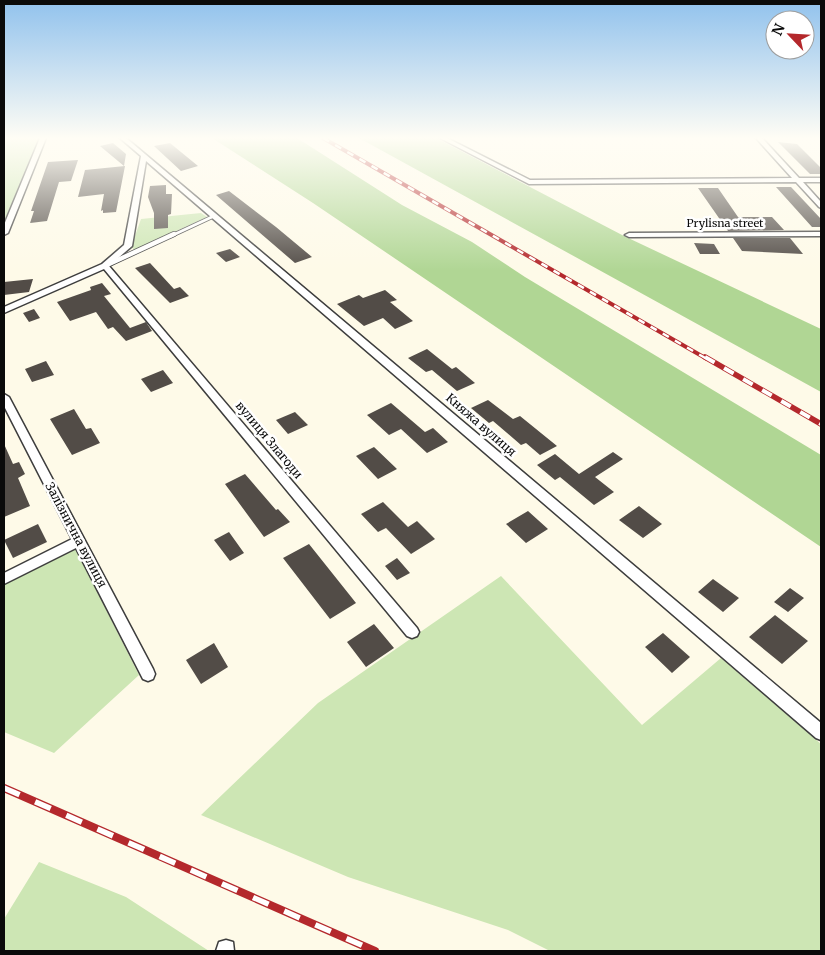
<svg xmlns="http://www.w3.org/2000/svg" width="825" height="955" viewBox="0 0 825 955" font-family="Merriweather,serif">
<rect width="100%" height="100%" fill="#fefae8"/>
<path fill="#cde6b4" d="M4,138H39L4,222Z
M201,213L207,217L135,250L131,247L141,219Z
M75,548L139,675L54,753L4,732V585Z
M501,576L642,725L721,658L821,744V951H550L508,930L348,877L201,815L318,703Z
M39,862L126,897L209,951H4V919Z"/>
<path fill="#b0d694" d="M212,138H297L402,205L472,242L525,277L821,455V547L313,203Z
M359,138H436L624,236L821,329V392Z"/>
<path fill="#524c47" d="M778,142L797,144L821,168V174H810Z
M113,143L126,154L124,166L100,146Z
M170,143L198,166L181,171L154,146Z
M78,160L71,181L59,182L47,221L30,223L34,211H31L48,162Z
M125,166L116,212L103,213V210L101,211L104,194L78,197L85,170Z
M166,185V194H172L171,214L168,215V228L154,229V213L148,197L150,186Z
M776,187H791L821,219V227H812Z
M698,188H718L738,217H772L784,230L728,231Z
M229,191L276,227L312,257L295,263L216,195Z
M733,238H790L803,254L742,251Z
M694,243L714,244L720,254H700Z
M230,249L240,257L226,262L216,253Z
M150,263L174,289L180,287L189,296L170,303L135,268Z
M33,279L29,292L4,295V282Z
M102,283L111,294L104,296L130,328L146,322L152,331L126,341L113,327L108,329L96,312L70,321L57,302L91,290L90,287Z
M385,290L397,300L390,302L413,321L395,329L383,318L364,326L337,304L359,295L363,298Z
M34,309L40,318L29,322L23,313Z
M427,349L452,369L456,367L475,383L457,391L432,370L426,372L408,358Z
M46,361L54,375L32,382L25,369Z
M163,370L173,383L151,392L141,379Z
M488,400L513,419L520,416L557,446L540,455L526,443L521,445L493,421L489,423L471,408Z
M391,403L425,432L433,428L448,442L427,453L401,429L389,435L367,415Z
M74,409L86,429L91,428L100,443L72,455L50,419Z
M295,412L308,425L288,434L276,420Z
M4,444L13,464L19,462L25,474L18,478L30,506L4,517Z
M374,447L397,469L378,479L356,456Z
M613,452L623,459L595,477L614,492L594,505L560,477L555,480L537,465L555,454L579,474Z
M245,474L276,510L278,509L290,522L264,537L225,484Z
M383,502L408,527L417,521L435,539L411,554L386,528L378,532L361,514Z
M639,506L662,524L643,538L619,520Z
M528,511L548,529L526,543L506,524Z
M38,524L47,542L13,558L4,540Z
M229,532L244,553L230,561L214,540Z
M309,544L356,603L330,619L283,558Z
M397,558L410,573L397,580L385,566Z
M713,579L739,598L723,612L698,592Z
M790,588L804,598L788,612L774,602Z
M775,615L808,641L782,664L749,637Z
M374,624L394,648L366,667L347,642Z
M663,633L690,657L672,673L645,647Z
M214,643L228,667L201,684L186,660Z"/>
<g fill="none" stroke-linecap="round" stroke-linejoin="round">
<defs>
<path id="lane-far1" d="M171,236L214,216"/>
<path id="lane" d="M107,265L174,234"/>
<path id="street" d="M40,138H46L8,233L4,235V225Z
M120,138H126L821,723V740L816,738L146,161L132,246L109,266L417,628L419,632L417,636L412,638L407,636L104,269L4,313V307L102,264L124,245L141,156Z
M440,138H447L530,180L792,178L756,138H762L799,178H821V182H803L821,202V208L819,207L796,182L529,184Z
M821,232V236L629,237L625,235L629,233Z
M4,394L9,397L153,669L155,674L153,679L148,681L143,679L76,548L4,584V573L72,539L4,406Z
M226,940L233,942L234,951H216L219,942Z"/>
</defs>
<use href="#lane-far1" stroke="#3d3d3d" stroke-width="4.5"/>
<use href="#lane" stroke="#3d3d3d" stroke-width="6"/>
<use href="#street" stroke="#3d3d3d" stroke-width="3"/>
<use href="#lane-far1" stroke="#fff" stroke-width="3"/>
<use href="#lane" stroke="#fff" stroke-width="4.5"/>
<use href="#street" fill="#fff" fill-rule="evenodd"/>
<defs>
<path id="rail-far2" d="M323,138L707,359"/>
<path id="rail-far1" d="M705,357L821,424"/>
<path id="rail" d="M4,788L375,951"/>
</defs>
<use href="#rail-far2" stroke="#b4282c" stroke-width="4"/>
<use href="#rail-far1" stroke="#b4282c" stroke-width="5.5"/>
<use href="#rail" stroke="#b4282c" stroke-width="8"/>
<use href="#rail-far2" stroke="#fff" stroke-width="2.5" stroke-dasharray="7" stroke-linecap="butt"/>
<use href="#rail-far1" stroke="#fff" stroke-width="4" stroke-dasharray="11" stroke-linecap="butt"/>
<use href="#rail" stroke="#fff" stroke-width="5.5" stroke-dasharray="17" stroke-linecap="butt"/>
</g>
<linearGradient id="sky" x2="0" y2="1"><stop stop-color="#91c2ed"/><stop offset="0.51" stop-color="#fffdf5"/><stop offset="1" stop-color="#fffdf5" stop-opacity="0"/></linearGradient>
<rect width="825" height="271" fill="url(#sky)"/>
<g text-anchor="middle" stroke-width="5" stroke-linejoin="round" paint-order="stroke">
<g font-size="11" fill="#0a0a0a" stroke="#fff">
<text x="725" y="227">Prylisna street</text>
</g>
<g font-size="12" fill="#0a0a0a" stroke="#fff">
<text transform="translate(481 425) rotate(41)" y="4">Княжа вулиця</text>
<text transform="translate(269 440) rotate(50)" y="4">вулиця Злагоди</text>
<text transform="translate(76 535) rotate(62)" y="4">Залізнична вулиця</text>
</g>
</g>
<rect width="825" height="955" fill="none" stroke="#0a0a0a" stroke-width="10"/>
<g transform="translate(790 35) rotate(295)"><circle r="24" fill="#ffffff" stroke="#9d9d9d"/>
<path d="M0-4L9 19L0 12L-9 19Z" fill="#b4282c"/>
<text y="-8" font-size="14" font-weight="bold" text-anchor="middle" fill="#0a0a0a">N</text>
</g>
</svg>
